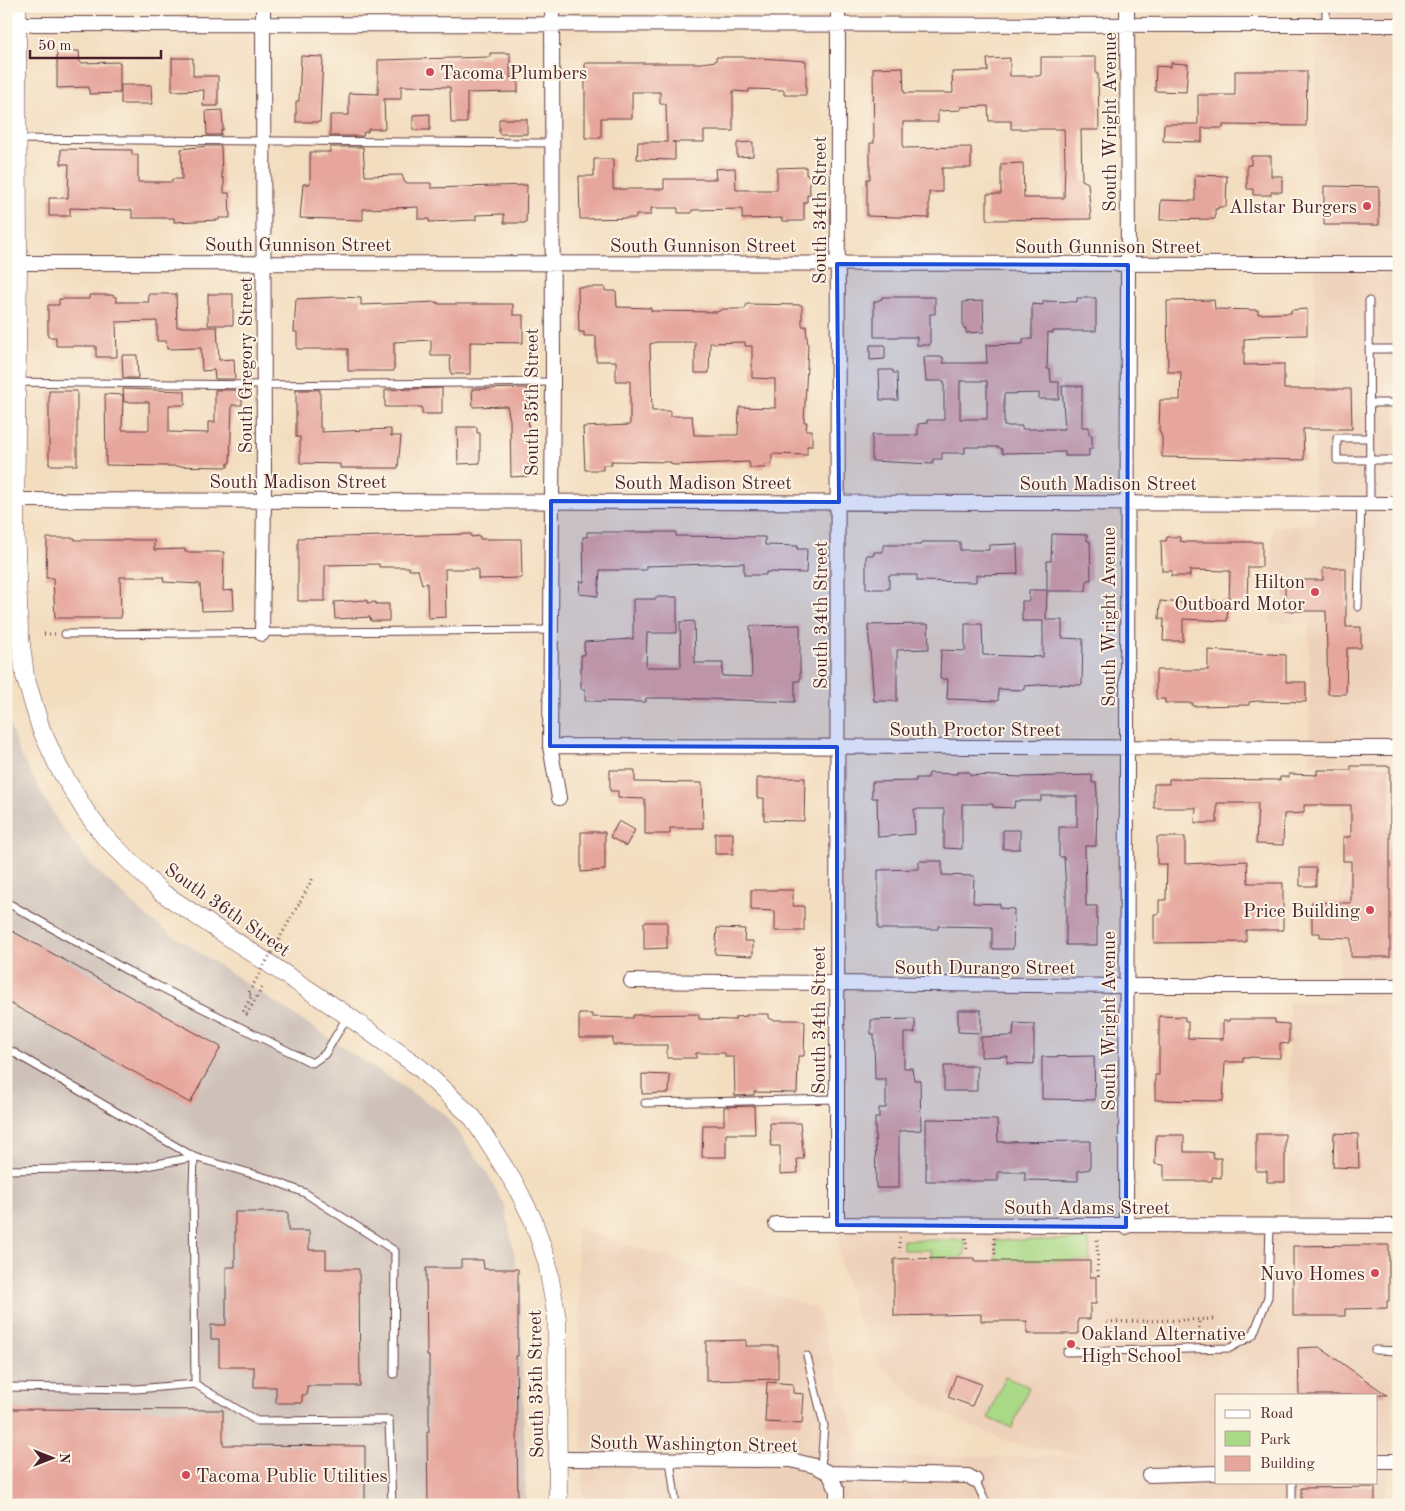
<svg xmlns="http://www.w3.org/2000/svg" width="1405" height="1511" viewBox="0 0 1405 1511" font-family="'Old Standard TT',serif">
<rect width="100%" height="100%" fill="#fcf5e5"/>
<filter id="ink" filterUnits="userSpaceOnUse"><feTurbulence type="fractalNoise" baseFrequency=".02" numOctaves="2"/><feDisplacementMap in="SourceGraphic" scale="10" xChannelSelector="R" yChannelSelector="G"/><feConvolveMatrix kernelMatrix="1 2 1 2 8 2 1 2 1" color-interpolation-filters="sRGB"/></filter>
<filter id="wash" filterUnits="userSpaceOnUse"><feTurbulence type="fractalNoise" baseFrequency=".0096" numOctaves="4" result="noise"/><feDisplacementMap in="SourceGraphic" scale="20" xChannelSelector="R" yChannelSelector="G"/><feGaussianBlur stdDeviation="1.12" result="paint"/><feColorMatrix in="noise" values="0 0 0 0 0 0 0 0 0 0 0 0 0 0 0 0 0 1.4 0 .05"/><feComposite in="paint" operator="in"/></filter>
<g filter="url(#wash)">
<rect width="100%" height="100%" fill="#f3ddbf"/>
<path fill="#eed1ba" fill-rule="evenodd" d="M1316,6H1396L1393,1465L1383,1505H583L578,1254L575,1227L817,1309L862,1456L1097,1457L1029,1447L1002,1439L944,1414L916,1397L899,1383L878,1361L861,1327L850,1297L840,1261L837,1225L1289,1226V1002H1339L1341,763L1309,764V623H1271L1272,526L1314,525ZM1216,1395H1376V1482H1216Z"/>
<path fill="#cec1ba" d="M6,713L19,752L59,824L91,865L153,922L443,1113L483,1166L505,1206L520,1286L526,1505H6Z"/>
<path fill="#a9d986" stroke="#7a7c58" d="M903,1240H965V1255H962V1258H931V1250H903Z
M996,1240H1089L1090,1261H996Z
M1005,1377L1029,1387L1012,1428L988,1418Z"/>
<g id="blocks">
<path fill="#e6a69c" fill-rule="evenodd" d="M57,51H79L80,63L120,62V93L89,94V87L57,88Z
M490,53H510V78H518V92L467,93V123H451L450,87L401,86V99H384L385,129H368V132H364L363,136H330V115H349V93L378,94V60L490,57Z
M301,56L323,57L320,122H296V101H299Z
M716,57H746L806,61V95H784V90L749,89V92L733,91V131H704V142H672H675V160L637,159L638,142H667L666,104H660V92H632V118H601V138H585V63H701L716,61Z
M1041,57H1096V74H1098L1099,130H1081L1082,180L1088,183L1091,219L987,220V194H1001V164L1023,163L1024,198H1064L1065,160L1064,129H1011V121H989L988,106L961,107V110L938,111V122H903V148L971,147V168H942V192H929V218L867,216V179H870V143H874L873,68L903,67L904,93H953L952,72L988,71L987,59L1010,58V76H1038L1041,75Z
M172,58H193V76H218V106H203L204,90L172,91Z
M1171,63L1188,64L1186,92L1155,91L1156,66L1171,67Z
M1235,71H1307L1306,126L1223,125V128H1202V142L1163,141L1164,124H1198V95H1235Z
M121,85H151L152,104H121Z
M222,110L223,130H221V135H207L206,111Z
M430,114V130H413V115Z
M499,119H527V134H499Z
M753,142V156L737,157V143Z
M207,146H221L222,178H224V193H229L230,218H219V220L174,222V218H132V210L70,208V216H49V198H68L69,164H61V149L132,150V155H138V182H172V179H182L181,149Z
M330,147H363L365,176L402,175L405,183H431V188L527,185L526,223H504V214L476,215V220L429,222V219H418V207L363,209V220L300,218L303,184H310V152H330Z
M1251,156H1271V176H1282V192H1271V195H1253V189H1247V165H1251Z
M594,159H613V189H664V179H716L715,169L735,168L736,190H777V168L806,167V175H809L810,195H807V202H804V221H782V218L742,219V209L692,210V213H678V208H651V215H636V218L580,219L579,176H594Z
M1195,175L1227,176L1226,207H1218V209H1215V219L1160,220L1161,200L1195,201Z
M1324,186L1379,187V225H1324Z
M578,287H605V291H616L617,307L651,308V311L717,312L723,309H745L747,304L802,305V326H806L808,347L804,422H807L806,430H812V446H807V455L772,454V464L764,465L765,468H750L749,462L674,465L671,464V462L611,461L612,465H603V470H585L583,427L630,425V381H616V361H596V336H584V332H579ZM657,342H695V373H709L710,343L745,342V346H752V378L775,379V408L739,407L738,435H694L692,416H670V411H652L650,344Z
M148,294H176L177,327H217L219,360L234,359L235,379H215L214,370L202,371L201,348L167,349L166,341H157V321L116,322L117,357H96V346H56V337H48V305H59V299H89V295H111L116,297V302H149Z
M208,294H233V325H208Z
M337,297L361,298V305L438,302V304H513V315H523V343L470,342V374H451L450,356H431V340L394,342V371H348V349H297V332H294L296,299Z
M882,297H935V314H930V345H917V337H874V302L882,299Z
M1077,298H1096V331H1053V333L1048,332L1047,369H1050L1051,382H1059V399H1039V393L1004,394V426H1022V429H1065L1062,386H1082V427H1089V435H1092V449H1089V456H1065V452L1002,453V449L998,447H965V453H942V459H933V464L872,461V435H918V424L927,423V420H944V381H926L924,357H943V363H987L986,345L1023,344V339H1032V304L1043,305V301L1077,302ZM960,381H987V419H960Z
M1214,300L1215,309L1258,310V314L1291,313V310L1307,309V335L1259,336V338L1244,339V365L1284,364V389H1351L1352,429H1303L1304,460L1162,457V437L1159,430L1160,400H1180L1181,372H1168L1167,301Z
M983,301L984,332L966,333V328H963V302Z
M870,345H885V359L870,360Z
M122,355H137L138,378H123Z
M879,370H893V373H897L898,400H880Z
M442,388V414H422V407H385V390Z
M528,388L529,476L511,477L510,420L507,406L473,407L472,389Z
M123,389L185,391V405H169V432L208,433V422H215V390H242V405H232L230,463H228V467L106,465L105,394L123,395L122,430H149V402H124Z
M296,390H320V428H322V432L391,429V436H401L398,468H340V464L300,463V437H296Z
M49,391H77V465H49Z
M457,427H477V433H480V463L458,464Z
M587,532H676V536L765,537V545L798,546L797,549H807L806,573L766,572V575H744V563L646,566V570H600L598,596L579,594L580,581L584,582L583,537H587Z
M471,534V537L480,536V539H521L522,578L478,579V569H445L446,617L428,618L427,583L422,584L418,570H409V567H379V564L325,565V601H298V538Z
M1052,534L1087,535V541H1090L1091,580H1087L1086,591H1047L1046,620H1062V638L1083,639L1082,685L1051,684L1024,686V690L998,689V701L947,699L948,679H940L941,650L965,651V624H982L983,655L1043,657V621H1022V601H1029V590H1047V561H1051Z
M1167,537H1180V541L1185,542H1262V567H1248L1247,603L1229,602L1230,571L1190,570V576H1171L1172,571H1162L1161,541H1166Z
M47,538H75V540H154V550L185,549V552H224L223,591L233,590L234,610L202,611L200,584L164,582L163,577H120L121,618H55L53,578H46Z
M921,542H960V550H989V545L1017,544L1018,574L976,575V582L917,581V575H889V589H866V555H874V552H883V545H921Z
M1323,568H1346V627H1361V648H1347L1346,694H1328L1326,611H1285V580H1323Z
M656,597H677V633H647L646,667H681L680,622L694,621L695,663H723L722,676L752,677L750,626L800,625V681H795V702L678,698H646V702L585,701V689H581V655H584V642L633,639V599H656Z
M367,600V603L376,602V604H389V621H371L370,617L335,619L334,602Z
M1206,600L1228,601L1227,621L1183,619V641H1163L1164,619H1159L1160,601L1206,605Z
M928,624L929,649L897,650V701H874L868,625Z
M1208,650L1286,655V682H1306V702L1258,701L1249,702V705L1192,706L1193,703H1165V699H1156V670H1208Z
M1351,766H1390V957H1351V938L1320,937V933H1312V902L1351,903V861H1343V837H1351V805H1304V813L1284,814L1283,845L1256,844L1258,803H1217V823H1195L1196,808H1154V784H1169V779L1280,780V777H1289V774L1317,775V770H1351Z
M610,770H635V782L702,783L703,828H670V834H645V799L618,798V791H610Z
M957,772H970V775L1023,777L1092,775V783H1096L1097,792L1096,846H1085L1086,906H1097V945H1066V888L1064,857H1059V827H1077V796H1041V801H1015L1014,808L993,807V804H962V849L944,848V809H914L915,834L878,837L877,798H872V782L916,781V778H928L929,773L957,774Z
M757,778H805L804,821L764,820V798H757Z
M619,821L635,830L626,846L610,837Z
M1003,830H1020V849H1003Z
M581,832H605V870L581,872Z
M715,833H733V854H715Z
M1157,837H1185V864L1247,861L1248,883H1283V930H1246V942L1154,943V914H1159V900H1166L1167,864H1157Z
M919,861H942V875L974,876L973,903L1000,904V908L1014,909L1013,949H992V927L938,926V929H878V870L919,869Z
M1300,868H1316V886H1300Z
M751,890H793V906H804V931H775V911L751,910Z
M644,922H667V948L644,949Z
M717,928L745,929L744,941H753V956L715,954Z
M12,931L221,1047L190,1103L6,1001V941Z
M958,1010H981V1033L958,1032Z
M579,1014H592V1017L633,1018V1015L699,1014V1019L735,1020V1017L747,1016V1014H769V1018L773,1020H800L805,1022L804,1056H798L797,1093L754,1092V1095L735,1096L734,1057H725V1053H696V1058H667V1045H613V1038H579Z
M1159,1016L1185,1017V1021H1188V1038L1223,1039V1021H1229V1019H1275V1023L1289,1024V1044L1280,1043V1058L1243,1057V1062H1225L1223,1101L1155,1100V1075H1159Z
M915,1019V1033H904V1068H912L914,1080H920L921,1130L899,1131V1188H876L875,1118H879V1108H886V1079H875L874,1034H871V1020Z
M1014,1023L1034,1024V1064L1007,1063L1008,1056L981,1057V1037L1013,1036Z
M1094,1056L1095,1100L1042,1099V1057Z
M944,1066H977V1091H944Z
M642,1074L670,1075L669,1093L642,1094Z
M754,1106L755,1134H726V1157H702L703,1125H724V1107Z
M926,1119L997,1120L998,1142L1090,1141V1169L1078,1171V1181L1025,1180V1172H998V1181H926Z
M770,1123H800L804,1159H797L798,1173L780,1174V1146H771Z
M1334,1133L1358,1134L1359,1168L1333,1167Z
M1256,1134H1285V1182H1267V1171H1256Z
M1156,1135H1184V1152H1208L1213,1153V1158H1221V1178L1212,1177V1181H1164V1165L1155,1164Z
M235,1212H288V1231H309V1250H326V1269H359L360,1386H307V1395H302V1403H276V1387H254V1367H219V1339H211V1325H226V1267H235Z
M1360,1245H1389V1301H1387V1308L1345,1309V1316H1293V1246Z
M962,1258H974V1261H1090V1277H1096V1304H1090V1319H1078V1334H1027V1321H981V1314L894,1316V1259Z
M461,1260H483L484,1269H518V1356H516L518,1505H428L427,1432H429V1356H427L426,1268H461Z
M746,1340V1346H778V1379L706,1381V1341Z
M1319,1347L1387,1395H1299L1298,1348Z
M956,1375L981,1384L972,1406L948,1397Z
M767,1382L793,1384V1393L804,1394L802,1424L765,1422Z
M6,1409L223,1410V1445L365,1446V1505H6Z
M1375,1487V1505H1301V1488Z"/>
</g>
</g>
<g filter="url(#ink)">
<use href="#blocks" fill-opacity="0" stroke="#633c41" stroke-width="1"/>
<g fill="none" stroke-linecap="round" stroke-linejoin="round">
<defs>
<path id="service" d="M1326,24V6
M6,139L552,143
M1369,301L1370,503
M1369,349H1399
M6,382L263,385L553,382
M1369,403H1399
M1369,438H1337V460H1399
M1358,607L1361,503
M65,634L551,630
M6,902L128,971L312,1063L325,1054L347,1017
M6,1048L194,1157L267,1178L305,1193L395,1251L394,1374
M645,1103L837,1099
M194,1157L193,1187L195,1384
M6,1170L136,1168L194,1157
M1375,1350L1399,1351
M1067,1352L1230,1348L1250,1337L1253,1335L1268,1297L1270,1226
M807,1356L824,1425L821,1469
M6,1387L136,1389L195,1384L257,1421L389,1420L392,1505
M670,1460L676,1505
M975,1480L987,1505
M1292,1505V1482"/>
<path id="minor" d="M552,6L553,382L550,746L559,798
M6,24L1399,25
M6,263L1399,264
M6,500L1399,504
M262,634L264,500L263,6
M550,746L1399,748
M631,981L1127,986H1399
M776,1224L1399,1226
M837,1225L838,6
M1126,1227L1128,265L1127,6
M559,1459L791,1460L815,1466L829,1473L968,1476L975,1480
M1376,1461H1399
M829,1473L837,1490V1505
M1149,1475L1216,1473"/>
<path id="tertiary" d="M17,6L18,263L15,523L19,629L25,676L41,729L59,768L86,812L104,836L161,892L348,1016L420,1068L473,1118L516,1186L533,1220L547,1262L557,1319L558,1505"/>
</defs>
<use href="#service" stroke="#633c41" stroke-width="9"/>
<use href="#minor" stroke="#633c41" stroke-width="16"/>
<use href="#tertiary" stroke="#633c41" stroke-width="19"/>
<path stroke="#633c41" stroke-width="3" stroke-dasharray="1 4" stroke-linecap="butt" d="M44,634H55
M300,902L314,876
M899,1237L900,1252
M966,1238L967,1251
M994,1238L995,1258
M1097,1240L1098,1278
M1107,1322L1216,1319
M1199,1338V1321"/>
<use href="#service" stroke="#fff" stroke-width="7"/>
<use href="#minor" stroke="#fff" stroke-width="14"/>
<use href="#tertiary" stroke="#fff" stroke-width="18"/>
<path stroke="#633c41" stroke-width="3" stroke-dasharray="1 4" stroke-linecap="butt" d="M262,988L247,1014L243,1012L252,995L248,994L300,902"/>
</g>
</g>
<path fill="#1d4ed8" fill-opacity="0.2" stroke="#1d4ed8" stroke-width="4" stroke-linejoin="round" d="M837,264L1128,265L1126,1227L837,1225V747L550,746L551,501L839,502Z"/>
<g fill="#d1495b" stroke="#fcf5e5" stroke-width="2">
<circle cx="430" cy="72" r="5"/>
<circle cx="1367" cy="206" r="5"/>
<circle cx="1315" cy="592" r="5"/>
<circle cx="1370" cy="910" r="5"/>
<circle cx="1375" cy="1273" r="5"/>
<circle cx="1071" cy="1344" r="5"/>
<circle cx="186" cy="1475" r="5"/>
</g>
<g text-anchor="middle" stroke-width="4" stroke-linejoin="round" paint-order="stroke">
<g font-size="19" fill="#4a1f2b" stroke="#fcf5e5" text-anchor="end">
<text x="440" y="79" text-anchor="start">Tacoma Plumbers</text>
<text x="1357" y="213">Allstar Burgers</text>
<text x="1305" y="588">Hilton<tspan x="1305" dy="22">Outboard Motor</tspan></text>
<text x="1360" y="917">Price Building</text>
<text x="1365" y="1280">Nuvo Homes</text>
<text x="1081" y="1340" text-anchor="start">Oakland Alternative<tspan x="1081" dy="22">High School</tspan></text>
<text x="196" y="1482" text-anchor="start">Tacoma Public Utilities</text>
</g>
<g font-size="19" fill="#4a1f2b" stroke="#fcf5e5">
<text transform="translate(1109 122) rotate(-90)" y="7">South Wright Avenue</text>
<text transform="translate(819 210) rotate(-90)" y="7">South 34th Street</text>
<text x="298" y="251">South Gunnison Street</text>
<text x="703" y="252">South Gunnison Street</text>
<text x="1108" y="253">South Gunnison Street</text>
<text transform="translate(245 365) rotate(-90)" y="7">South Gregory Street</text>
<text transform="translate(531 402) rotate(-90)" y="7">South 35th Street</text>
<text x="298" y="488">South Madison Street</text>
<text x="703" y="489">South Madison Street</text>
<text x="1108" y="490">South Madison Street</text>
<text transform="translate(820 615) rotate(-90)" y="7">South 34th Street</text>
<text transform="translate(1108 617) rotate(-90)" y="7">South Wright Avenue</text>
<text x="975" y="736">South Proctor Street</text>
<text transform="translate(228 909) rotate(35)" y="7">South 36th Street</text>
<text x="985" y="974">South Durango Street</text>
<text transform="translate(818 1020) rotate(-90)" y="7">South 34th Street</text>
<text transform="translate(1108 1021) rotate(-90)" y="7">South Wright Avenue</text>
<text x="1087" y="1214">South Adams Street</text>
<text transform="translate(535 1384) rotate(-91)" y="7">South 35th Street</text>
<text transform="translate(694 1443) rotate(1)" y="7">South Washington Street</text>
</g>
</g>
<rect width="1405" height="1511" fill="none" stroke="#fcf5e5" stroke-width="25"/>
<rect x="1215" y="1394" width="162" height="90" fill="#fcf5e5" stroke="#b59f9b"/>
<rect x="1225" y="1410" width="25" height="8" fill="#ffffff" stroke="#b59f9b"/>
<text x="1260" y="1418" font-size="15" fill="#4a1f2b">Road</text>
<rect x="1225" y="1431" width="25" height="15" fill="#a9d986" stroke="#b59f9b"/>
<text x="1260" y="1444" font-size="15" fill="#4a1f2b">Park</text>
<rect x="1225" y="1456" width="25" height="15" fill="#e6a69c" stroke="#b59f9b"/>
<text x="1260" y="1468" font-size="15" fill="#4a1f2b">Building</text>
<g transform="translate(52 1458) rotate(90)" stroke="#fcf5e5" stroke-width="4" paint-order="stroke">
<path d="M0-4L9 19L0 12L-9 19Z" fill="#4a1f2b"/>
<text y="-8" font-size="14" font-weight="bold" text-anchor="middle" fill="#4a1f2b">N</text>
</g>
<path d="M30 50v8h131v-8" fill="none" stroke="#4a1f2b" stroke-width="2.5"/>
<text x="38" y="50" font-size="15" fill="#4a1f2b" stroke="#fcf5e5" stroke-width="4" paint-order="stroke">50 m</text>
</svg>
